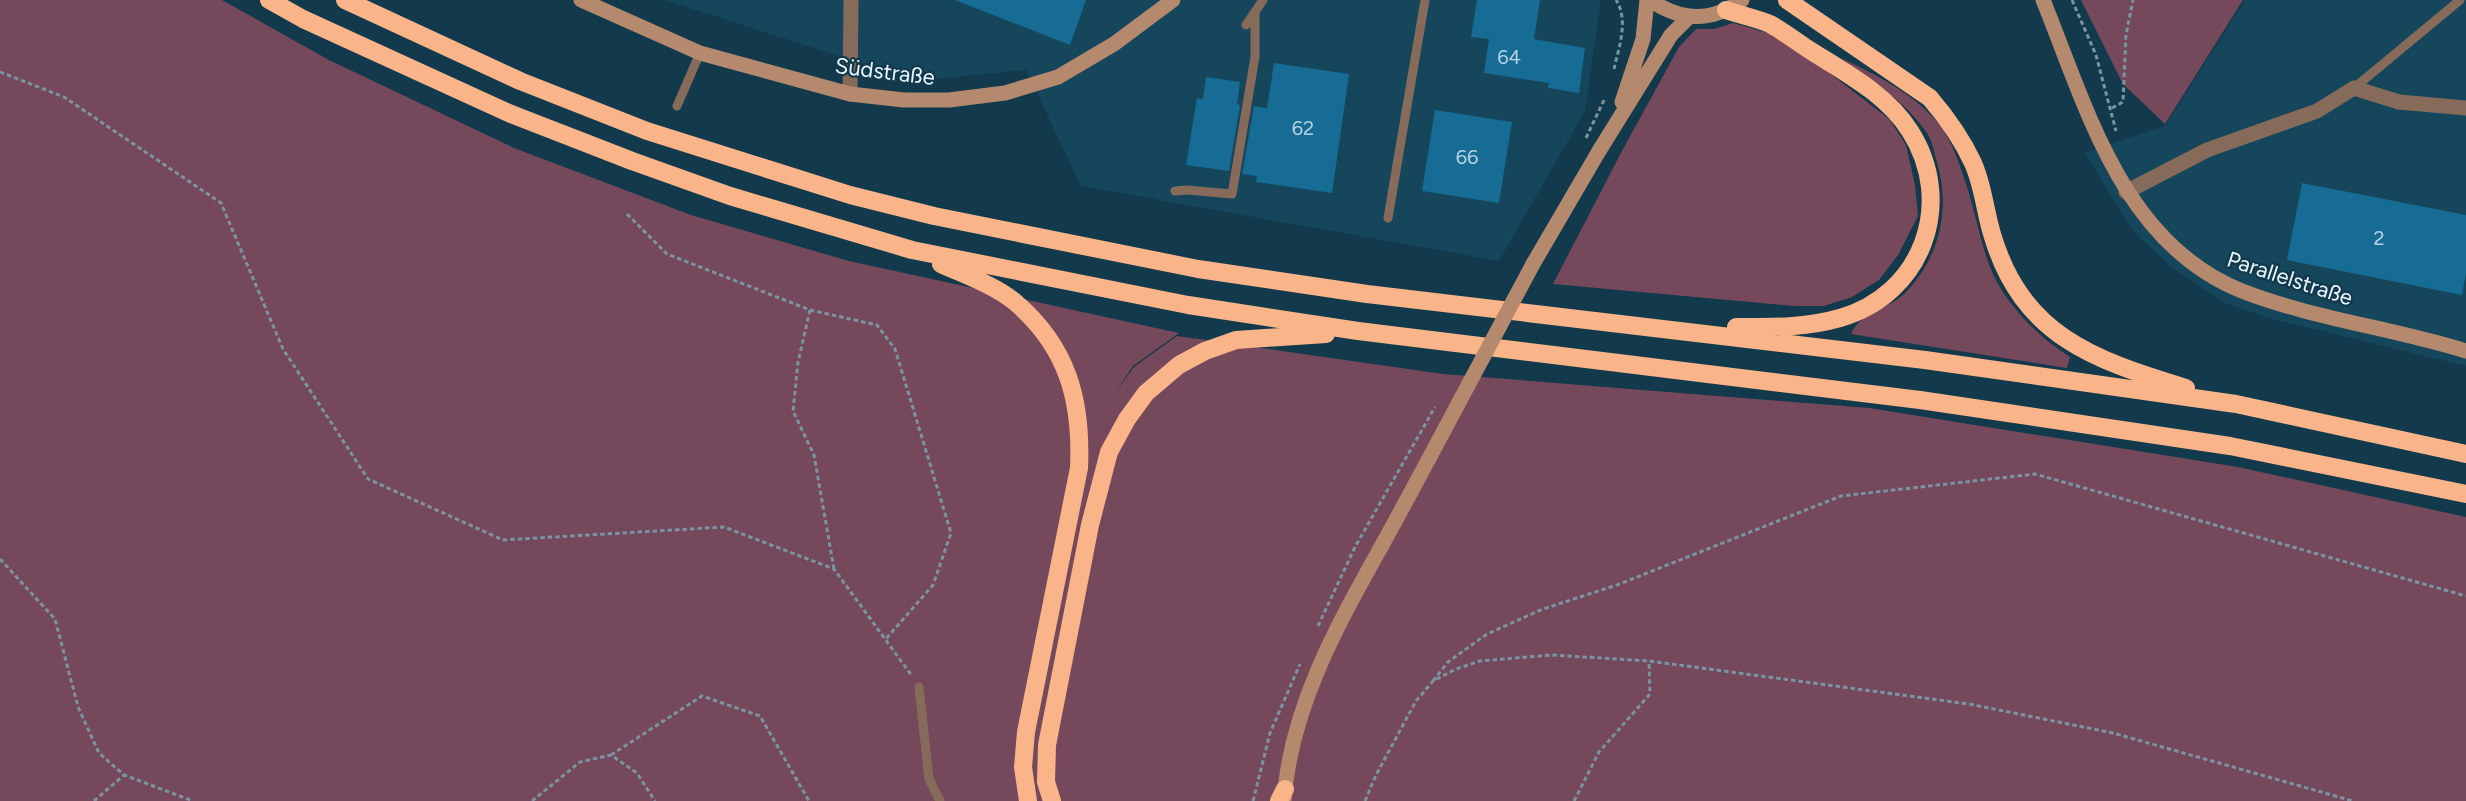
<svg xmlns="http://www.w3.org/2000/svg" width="2466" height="801" viewBox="0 0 2466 801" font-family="Figtree,sans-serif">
<rect width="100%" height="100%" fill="#12394c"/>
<path fill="#15465c" d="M665,0H1601L1585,111L1499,261L1081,186L1026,70L916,81Z
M2245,0H2466V366L2268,318L2225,303L2170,266L2132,230L2085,153L2166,125Z"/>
<path fill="#76485b" d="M0,0H222L329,60L514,148L691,215L849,261L1179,333L1133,366L1115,393L1134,367L1177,336L1443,374L1869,408L2238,467L2466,517V801H0Z
M2081,0H2243L2165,124L2123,84Z
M1733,23L1768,33L1806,55L1889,119L1906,145L1915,185L1918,216L1898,255L1879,280L1852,297L1824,306H1795L1553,284L1623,149L1679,47L1696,29H1714Z
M1841,58C1877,75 1913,93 1939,124C1953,142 1960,166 1967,187C1976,215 1981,247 1993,274C2008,307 2040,338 2070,357L2067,368L1851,334C1860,312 1891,309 1907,291C1941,255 1951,206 1936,159C1934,151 1932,140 1927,133C1906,102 1871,80 1841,58Z"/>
<path fill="#166c94" d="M955,0H1086L1070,45Z
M1477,0H1540L1534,39L1585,48L1579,93L1548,88L1549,83L1484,73L1489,39L1471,37Z
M1274,63L1349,74L1332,193L1256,182L1257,176L1242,174L1254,106L1267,108Z
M1206,77L1240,82L1237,104L1240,105L1229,171L1186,165L1197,98L1203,99Z
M1435,110L1512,122L1499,203L1422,191Z
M2302,183L2466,215V273L2462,295L2287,260Z"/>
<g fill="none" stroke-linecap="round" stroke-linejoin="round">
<path stroke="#7a94a2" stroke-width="3" stroke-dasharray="4.5 3" stroke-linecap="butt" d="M2072,0L2096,55L2116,131
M1614,69C1619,47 1629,20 1616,0
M0,72L64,97L221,203L283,349L368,479L503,540L724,527L834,569L912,676
M2112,108L2123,102L2126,35L2133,0
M1586,138L1605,98
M627,214L667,254L810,310L877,325L895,349L951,533L933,585L885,640
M810,310L798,362L793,411L814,455L834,569
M0,559L55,619L78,707L99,753L124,775L193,801
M1318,626L1355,547L1435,407
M1433,681L1448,662L1487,634L1543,609L1617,585L1841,496L2035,474L2466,596
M611,755L702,696L760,716L809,801
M94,801L124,775
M532,801L580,762L611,755L637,773L655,801
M1253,801L1270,733L1300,664
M1365,801L1376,775L1416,701L1433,681L1456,669L1480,661L1552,655L1649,661L1969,704L2113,733L2353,801
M1574,801L1599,752L1650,694L1649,661"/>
<path stroke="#876b5a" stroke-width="9" d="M1246,25L1263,0
M2354,88L2460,0
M677,106L700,53
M1175,191L1187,190L1232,194L1255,57V12
M1388,218L1425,0
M919,687L929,779L940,801"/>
<path stroke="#876b5a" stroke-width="15" d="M850,94L851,0
M2126,192L2207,150L2317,111L2354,88L2399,102L2466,108"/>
<path stroke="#b5896d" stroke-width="15" d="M581,0L700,53L850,94L904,100H949L1005,93L1058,77L1114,44L1173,0
M1650,0C1681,21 1711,23 1742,0
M2043,0C2087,108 2122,243 2242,291C2314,319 2393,328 2466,351
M1622,102L1643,39L1647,0
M1533,264L1599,151L1671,35L1689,17
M1284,801C1290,709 1337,626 1381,547C1407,500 1432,453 1457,406"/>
<path stroke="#f9b589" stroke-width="18" d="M269,0L303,19L511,114L632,161L730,196L912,250L1188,305L1358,331L1920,400L2230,446L2466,494
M345,0L520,81L647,131L850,195L934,216L1198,269L1367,294L1925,360L2236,404L2466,454
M1787,0L1930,98C1947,118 1962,139 1973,163C1983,185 1985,211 1992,234C2022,336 2094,360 2186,388
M1726,10C1740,15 1756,18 1770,24C1783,31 1796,41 1808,49C1844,72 1887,94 1910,131C1956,203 1922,295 1840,318C1805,328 1772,327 1736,327
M941,264C965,275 994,285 1015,302C1068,347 1082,401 1079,468L1026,732L1023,767L1028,801
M1052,801L1046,782L1047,745L1090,525L1109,452L1127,419L1146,393L1179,365L1205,351L1236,340L1326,334
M1279,801L1285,789"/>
<path stroke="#b5896d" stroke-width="15" d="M1457,406L1533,264"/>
</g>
<g text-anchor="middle" stroke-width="4.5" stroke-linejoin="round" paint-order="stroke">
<g font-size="20" fill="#b5d4e3">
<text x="1509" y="64">64</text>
<text x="1303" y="135">62</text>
<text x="1467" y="164">66</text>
<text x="2379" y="245">2</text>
</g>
<g font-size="22" fill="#eaf6fd" stroke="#12394c">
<text transform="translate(885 71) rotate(7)" y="8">Südstraße</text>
<text transform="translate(2290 278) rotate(18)" y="8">Parallelstraße</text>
</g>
</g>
</svg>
